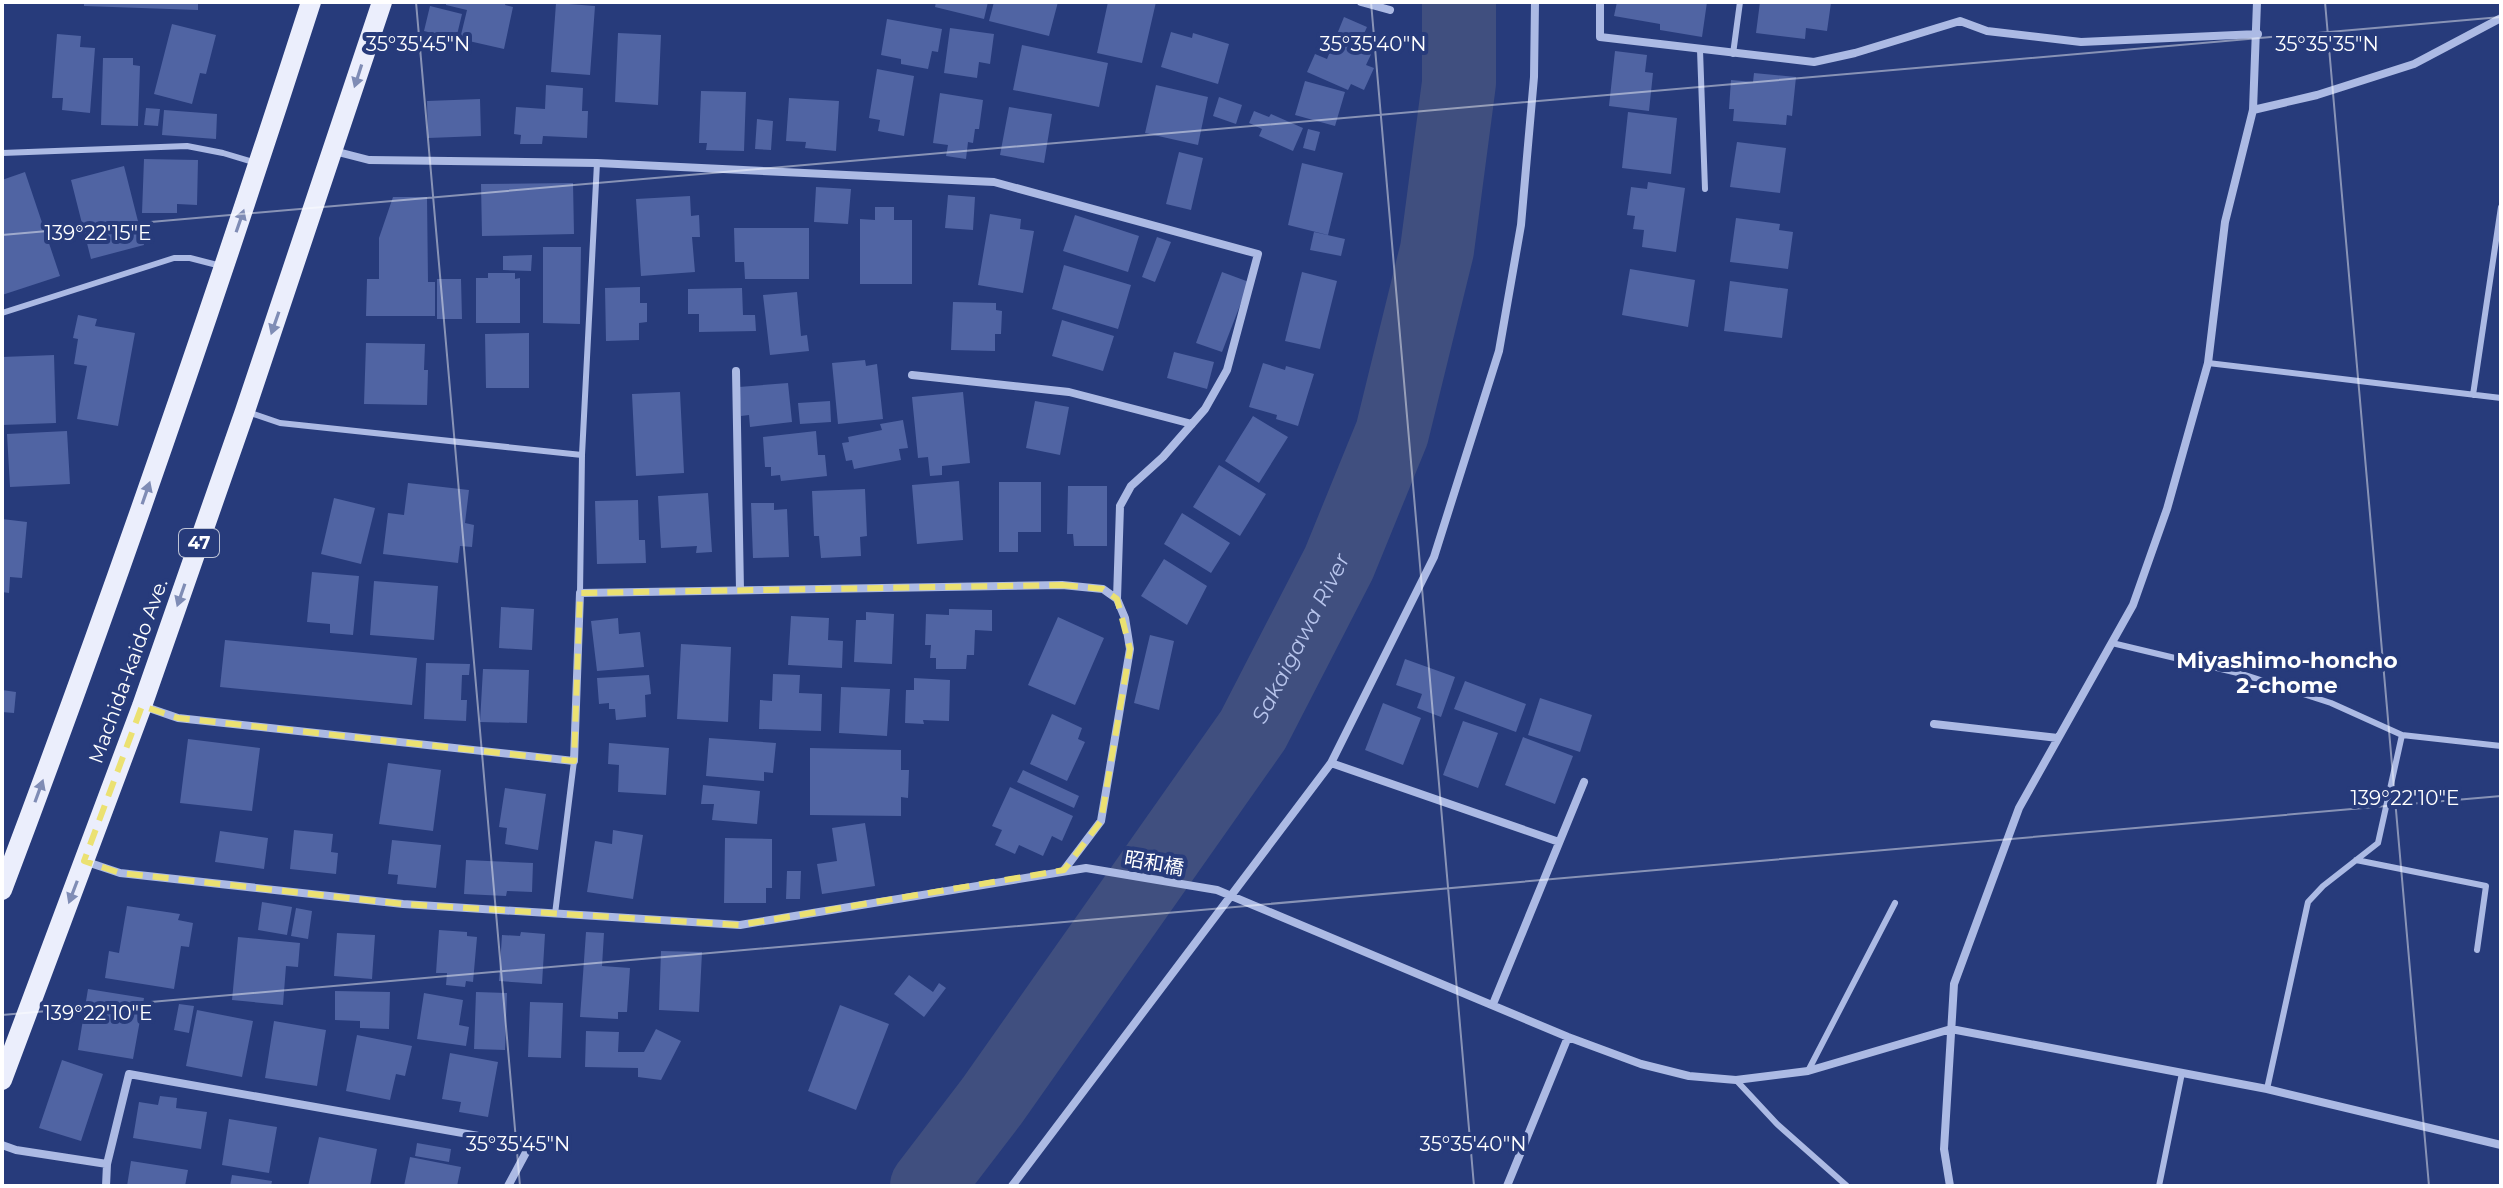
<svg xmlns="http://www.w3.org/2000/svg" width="2503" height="1188" viewBox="0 0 2503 1188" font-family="Montserrat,'Noto Sans JP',sans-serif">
<rect width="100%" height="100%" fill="#273b7b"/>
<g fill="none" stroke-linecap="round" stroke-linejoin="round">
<path stroke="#404f7f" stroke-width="74" id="s1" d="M927,1186L992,1101L1253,730L1339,563L1392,433L1437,250L1459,83V2"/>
</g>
<path fill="#5064a3" d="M84,2H198V10L84,6Z
M446,2H506L505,5L513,7L504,49L460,39L467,10L446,5Z
M936,2H988L984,19L935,7Z
M994,2H1058L1049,36L989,21Z
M1108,2H1156L1142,63L1097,53Z
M1617,2H1707L1702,37L1660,30V24L1614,16Z
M1760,2L1831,3L1827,31L1806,28L1805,39L1756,33Z
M556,3L595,6L590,75L551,72Z
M430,6L462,14L456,39L424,31Z
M1344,17L1367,27L1361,40L1375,46L1366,65L1374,68L1364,90L1351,84L1348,90L1307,72L1315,54L1327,59Z
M887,19L942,29L938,52L932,51L928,69L901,64V59L881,55Z
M172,24L216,35L206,74L200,73L192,104L154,94Z
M950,28L994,34L990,64L979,62L977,78L944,73Z
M1171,32L1192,38L1193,33L1229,44L1218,84L1161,67Z
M618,33L661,35L658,105L615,102Z
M57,34L81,36L80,47L95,48L90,113L62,110L63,98H52Z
M1022,45L1108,63L1099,107L1013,90Z
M1615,51L1647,55L1645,72L1653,73L1649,111L1609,106Z
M103,58H133V65L140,66L138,126L101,125Z
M877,69L914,76L904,136L878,131L880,120L869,118Z
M1754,73L1796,77L1792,116L1787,115L1786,125L1733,121L1734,109H1729L1731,80L1753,82Z
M1305,81L1345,92L1335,126L1295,115Z
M546,85L583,88L582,111H588L587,138L543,136L542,144H520L521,135L514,134L516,107L545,109Z
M1156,85L1208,97L1198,145L1145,133Z
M701,91L746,92L744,151L706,150L707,143H699Z
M940,93L983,100L979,129H975L973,143L968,142L966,159L946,156L948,145L933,143Z
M1219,97L1242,105L1236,124L1213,116Z
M789,98L839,101L836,151L805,148L806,142L786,141Z
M480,99L481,136L428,138L427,101Z
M1009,107L1052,114L1044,163L1000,155Z
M146,108L160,109L158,126L144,125Z
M164,110L217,114L216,139L162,135Z
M1254,111L1269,117L1271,114L1303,128L1293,151L1259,136L1262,129L1249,123Z
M1628,112L1677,118L1671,174L1622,168Z
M757,119L773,121L771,150L755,149Z
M1308,129L1320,132L1315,151L1303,148Z
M1737,142L1786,148L1780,193L1730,187Z
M1179,152L1203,158L1191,210L1166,204Z
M144,159L198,160L197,205L177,204V213H142Z
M1302,163L1343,173L1328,235L1288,225Z
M124,166L144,245L91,259L71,180Z
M25,172L60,276L2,295V180Z
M1648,182L1685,188L1676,252L1642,247L1644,230L1633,229L1635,216L1627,215L1631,187L1647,189Z
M573,183L574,234L482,236L481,184Z
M816,187L851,189L848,224L814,222Z
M948,195L975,197L973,230L945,228Z
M690,196L691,216L699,215L700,237H692L695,272L641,276L636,199Z
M393,197H427L428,282H435V316H366L367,279H379V238Z
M875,207H894V220H912V284H860V219L875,220Z
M990,214L1021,219L1020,229L1034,231L1023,293L978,285Z
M1075,215L1139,236L1128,272L1063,251Z
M1736,218L1780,224L1779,230L1793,232L1788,269L1730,262Z
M734,228H809V279H745L744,262H735Z
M1314,232L1345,239L1341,256L1310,250Z
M1157,237L1171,242L1155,282L1142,277Z
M543,247H581L580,324L543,323Z
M532,255L531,271L503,270V256Z
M1064,265L1131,285L1118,329L1052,309Z
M1630,269L1695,280L1688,327L1622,315Z
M1222,272L1249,282L1222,352L1196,343Z
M1302,272L1337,281L1320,349L1285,341Z
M488,273H515V279L520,278V323H476V278H488Z
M437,279H461L462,319H437Z
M1730,281L1788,289L1782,338L1724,331Z
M640,287V303H647V322L639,323V340L606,341L605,288Z
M742,288L743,315H755L756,331L699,332V314H688V289Z
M797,292L801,336L807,335L809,351L770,355L763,295Z
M953,302L996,303V310L1002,311L1001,334H995V351L951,350Z
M78,315L97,319L95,326L135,333L118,426L77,419L87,366L74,364L78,339L73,338Z
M1062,320L1114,336L1103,371L1052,356Z
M529,333V388H486L485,334Z
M366,343L425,344L424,370H428L427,405L364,404Z
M1174,352L1214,362L1207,389L1167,378Z
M54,355L56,423L2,425V357Z
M865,360L866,366L877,364L883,419L838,424L832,363Z
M1263,363L1285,370L1286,366L1314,374L1298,426L1276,419L1277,415L1249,407Z
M788,383L792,422L750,427L749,415L741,416L739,387Z
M680,392L684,473L636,476L632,394Z
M963,392L970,463L942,466V475L930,476L928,457L918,458L912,397Z
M830,401L831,422L800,424L798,403Z
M1035,401L1069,407L1060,455L1026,448Z
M1253,416L1288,437L1259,483L1225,461Z
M903,420L908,448L899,449L901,460L854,469L852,460L846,461L842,443L849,442L848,437L882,430L880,424Z
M67,431L70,484L10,487L7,434Z
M816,431L818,455H825L827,476L781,481L780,475L771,476V467H765L763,437Z
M1219,465L1266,494L1240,536L1193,507Z
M959,481L963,540L917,544L912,485Z
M999,482H1041V532H1018V552H999Z
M408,483L469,490L465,523L474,525L472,547L460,546L458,563L383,554L388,513L404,515Z
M1068,486H1107V546H1074L1073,534H1067Z
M865,489L867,536L860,537L861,556L821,558L819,536H814L812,491Z
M708,493L712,552L696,553L697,546L661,548L658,496Z
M334,498L375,508L361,564L321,554Z
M638,500L639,540H645L646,563L597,564L595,501Z
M751,503H774V510L787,509L789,557L753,558Z
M1182,513L1230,543L1211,573L1164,544Z
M2,519L27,522L22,578L10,577L9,593L2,592Z
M1164,559L1207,586L1187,625L1141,596Z
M312,572L359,576L353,635L330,633V624L307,622Z
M374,581L438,586L434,640L370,635Z
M501,607L534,609L532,650L499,648Z
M949,609L992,610V631L975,630L974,655H967L966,669H936V658H930L931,645H925L926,614L949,615Z
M866,612L894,614L892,664L854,662L856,620H866Z
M791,616L829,618L828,640L843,641L842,668L788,665Z
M1058,617L1104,638L1075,705L1028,685Z
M618,618L619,634L640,632L644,667L597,671L591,621Z
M1150,635L1174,641L1159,710L1134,703Z
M225,640L417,658L412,705L220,687Z
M681,644L731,647L728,722L677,719Z
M1405,659L1455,677L1441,717L1417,708L1422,694L1396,685Z
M426,663L470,664L469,675H462L461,700H467L466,721L424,719Z
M483,669L529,670L527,723L480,722Z
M773,674L800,675L799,693L822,694L821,731L759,729L760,700L772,701Z
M649,675L651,694L645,695L646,717L616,720L615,709H609V703L599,704L597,678Z
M914,678L950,680L949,721L923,720L924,724L905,723L906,690H914Z
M1465,681L1526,704L1516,732L1454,709Z
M841,687L890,689L887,736L839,733Z
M2,690L16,692L14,713L2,712Z
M1540,698L1592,715L1580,752L1528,735Z
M1383,703L1421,718L1403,765L1365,750Z
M1052,714L1082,728L1078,739L1085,742L1067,781L1030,764Z
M1463,721L1498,733L1478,788L1443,775Z
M1523,737L1573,756L1555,804L1505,785Z
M709,738L776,743L773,773L764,772V781L706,776Z
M188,739L260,748L252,811L180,803Z
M609,743L669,748L666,795L618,792L619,765L608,764Z
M810,748L901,750V770H909L908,798L901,797V816L810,815Z
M388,763L441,770L433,831L379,824Z
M1023,770L1079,796L1074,808L1017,782Z
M703,785L760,791L757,824L712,820L714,804H701Z
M1010,787L1073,816L1062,841L1052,836L1043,856L1019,845L1015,854L995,845L1002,830L992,826Z
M505,788L546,794L538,850L505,844L507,828L499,827Z
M865,823L875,886L822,894L817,864L837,861L832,828Z
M294,830L333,834L331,852L338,853L336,874L290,869Z
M613,830L643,835L633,899L587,892L595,841L612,844Z
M220,831L268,838L264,869L215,862Z
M725,838L772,839V888H766V903H724Z
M392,840L441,845L436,888L397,884L398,875L388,874Z
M466,860L533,863L532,892L507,891L506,896L464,894Z
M787,871H801L800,899H786Z
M262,902L292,907L287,935L258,930Z
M127,906L180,914L178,920L193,923L189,947L181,946L174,989L105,978L109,951L119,953Z
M296,908L312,911L308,939L291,936Z
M439,930L467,932V936L477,937L473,982L466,981L465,987L446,985L447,973H436Z
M521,932L545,934L542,984L499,981L502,935L520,936Z
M586,932L604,933L602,966L630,968L627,1012H618V1019L580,1017Z
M337,933L375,935L372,979L334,976Z
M238,937L300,943L298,967L286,966L283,1005L232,1000Z
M661,951L702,952L699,1012L659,1010Z
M909,975L933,992L939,983L946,988L924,1017L894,994Z
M88,989L144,998L133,1059L78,1050Z
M335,991L390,992L389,1029L360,1028V1021L335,1020Z
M476,992L507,993L505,1050L474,1049Z
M424,993L463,1000L459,1025L469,1027L466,1046L417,1039Z
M530,1002L563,1003L561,1058L528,1057Z
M179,1004L194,1006L189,1033L174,1030Z
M840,1005L889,1024L856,1110L808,1091Z
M197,1010L253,1021L242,1077L186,1066Z
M274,1021L326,1030L317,1086L265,1078Z
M656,1029L681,1041L661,1080L638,1077V1068L585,1067L586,1031L619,1032L618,1052H644Z
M357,1035L412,1046L405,1076L396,1074L390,1100L346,1091Z
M450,1053L498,1062L488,1117L459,1112L461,1102L442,1099Z
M62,1060L103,1074L81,1141L39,1128Z
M160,1096L177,1098L176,1108L207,1112L201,1149L133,1138L139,1102L158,1105Z
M229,1119L277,1127L269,1173L222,1165Z
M319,1137L377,1149L370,1186H308Z
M417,1143L451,1149L449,1162L415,1156Z
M410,1157L461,1167L457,1186H404Z
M131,1161L188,1170L185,1186H127Z
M232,1175L272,1181L271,1186H230Z"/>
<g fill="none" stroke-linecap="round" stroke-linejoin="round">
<path stroke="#acbae4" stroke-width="6" d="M1700,50L1705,189
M1733,54L1740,2
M2,153L187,146L223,153L256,163
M2,313L174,258H190L221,266
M2208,363L2501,398
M2473,395L2501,207
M248,412L280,423L582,455
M580,593L582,455L597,163
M2112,643L2242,674L2331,703L2402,735L2501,746
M2356,860L2486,886L2477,950
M555,914L574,761
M1808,1071L1895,903
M1736,1080L1777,1124L1847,1186
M2267,1089L2308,902L2323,886L2378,843L2402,735
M2159,1186L2182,1073"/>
<path stroke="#acbae4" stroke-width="8" d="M1361,2L1390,10
M1600,2V37L1814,62L1855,53L1960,21L1987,31L2081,42L2258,34
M2253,110L2317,95L2414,64L2501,18
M334,151L369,160L597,163L994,182L1258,254L1227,370L1205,409L1163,457L1131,486L1120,506L1117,599
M736,371L740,590
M912,375L1069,392L1192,424
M143,706L178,718L574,761L580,593L1062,585L1103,589L1117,599L1125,618L1130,649L1101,821L1064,870
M1934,724L2058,738
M1331,763L1559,842
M84,861L120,873L403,904L740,925L1086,868L1217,890L1568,1037L1641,1064L1689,1076L1736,1080L1808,1071L1951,1029L2267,1089L2501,1145
M1493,1004L1584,782
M2,1145L16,1150L107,1164
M106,1186L107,1164L129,1074L530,1145L508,1186
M1012,1186L1331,763L1434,557L1499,351L1521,225L1534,77L1535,2
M1507,1186L1568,1037
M1950,1186L1944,1149L1954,984L2019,808L2133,605L2167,509L2208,363L2225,222L2253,110L2257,2"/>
<path stroke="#ebeefc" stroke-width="20" d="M2,890C113,597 215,300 311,2
M2,1080L142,706L245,411L382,2"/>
</g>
<defs><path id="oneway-solid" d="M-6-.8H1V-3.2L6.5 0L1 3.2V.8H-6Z" transform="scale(2)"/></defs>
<g fill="#7f8cb5">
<use href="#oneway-solid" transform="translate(358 76) rotate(108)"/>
<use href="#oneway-solid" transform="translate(240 221) rotate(-71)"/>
<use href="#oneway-solid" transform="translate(275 323) rotate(109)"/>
<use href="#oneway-solid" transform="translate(146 493) rotate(-71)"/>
<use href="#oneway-solid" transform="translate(181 595) rotate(109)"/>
<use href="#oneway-solid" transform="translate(39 791) rotate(-70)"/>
<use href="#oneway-solid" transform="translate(73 892) rotate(111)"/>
</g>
<path fill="none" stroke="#ebe172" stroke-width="6" stroke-dasharray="16 10" stroke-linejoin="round" d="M1062,585L1103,589L1117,599L1130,649L1101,821L1064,870L740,925L403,904L120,873L84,861L142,706L178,718L574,761L580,593Z"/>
<path fill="none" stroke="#fff" stroke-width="2" stroke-opacity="0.45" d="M416,2L520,1186M1371,2L1474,1186M2325,2L2429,1186M2,235L2501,17M2,1015L2501,796"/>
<g text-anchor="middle" stroke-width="8" stroke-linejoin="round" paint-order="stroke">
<rect fill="#273b7b" stroke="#bec4d7" stroke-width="2" x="179" y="529" width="40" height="28" rx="6"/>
<g font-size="18" font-weight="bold" fill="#fff">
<text x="199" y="549">47</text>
</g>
<g font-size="20" fill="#fff" stroke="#273b7b">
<text transform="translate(128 671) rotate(-70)" y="7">Machida-kaido Ave.</text>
<text transform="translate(1154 863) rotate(10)" y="7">昭和橋</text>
</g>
<g font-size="22" font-style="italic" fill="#b7c4ec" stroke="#273b7b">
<text dy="8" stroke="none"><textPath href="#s1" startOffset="664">Sakaigawa River</textPath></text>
</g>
<g font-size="22" font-weight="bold" fill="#fff" stroke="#273b7b">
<text x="2287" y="668">Miyashimo-honcho<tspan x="2287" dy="25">2-chome</tspan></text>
</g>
</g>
<g font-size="20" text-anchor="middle" fill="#fff" stroke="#273b7b" stroke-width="8" stroke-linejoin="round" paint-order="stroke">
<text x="418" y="51">35°35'45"N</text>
<text x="1373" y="51">35°35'40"N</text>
<text x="2327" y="51">35°35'35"N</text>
<text x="98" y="240">139°22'15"E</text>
<text x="2405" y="805">139°22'10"E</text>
<text x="98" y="1020">139°22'10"E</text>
<text x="518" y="1151">35°35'45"N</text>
<text x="1473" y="1151">35°35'40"N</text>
</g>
<rect width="2503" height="1188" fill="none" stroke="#ffffff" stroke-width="8"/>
</svg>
